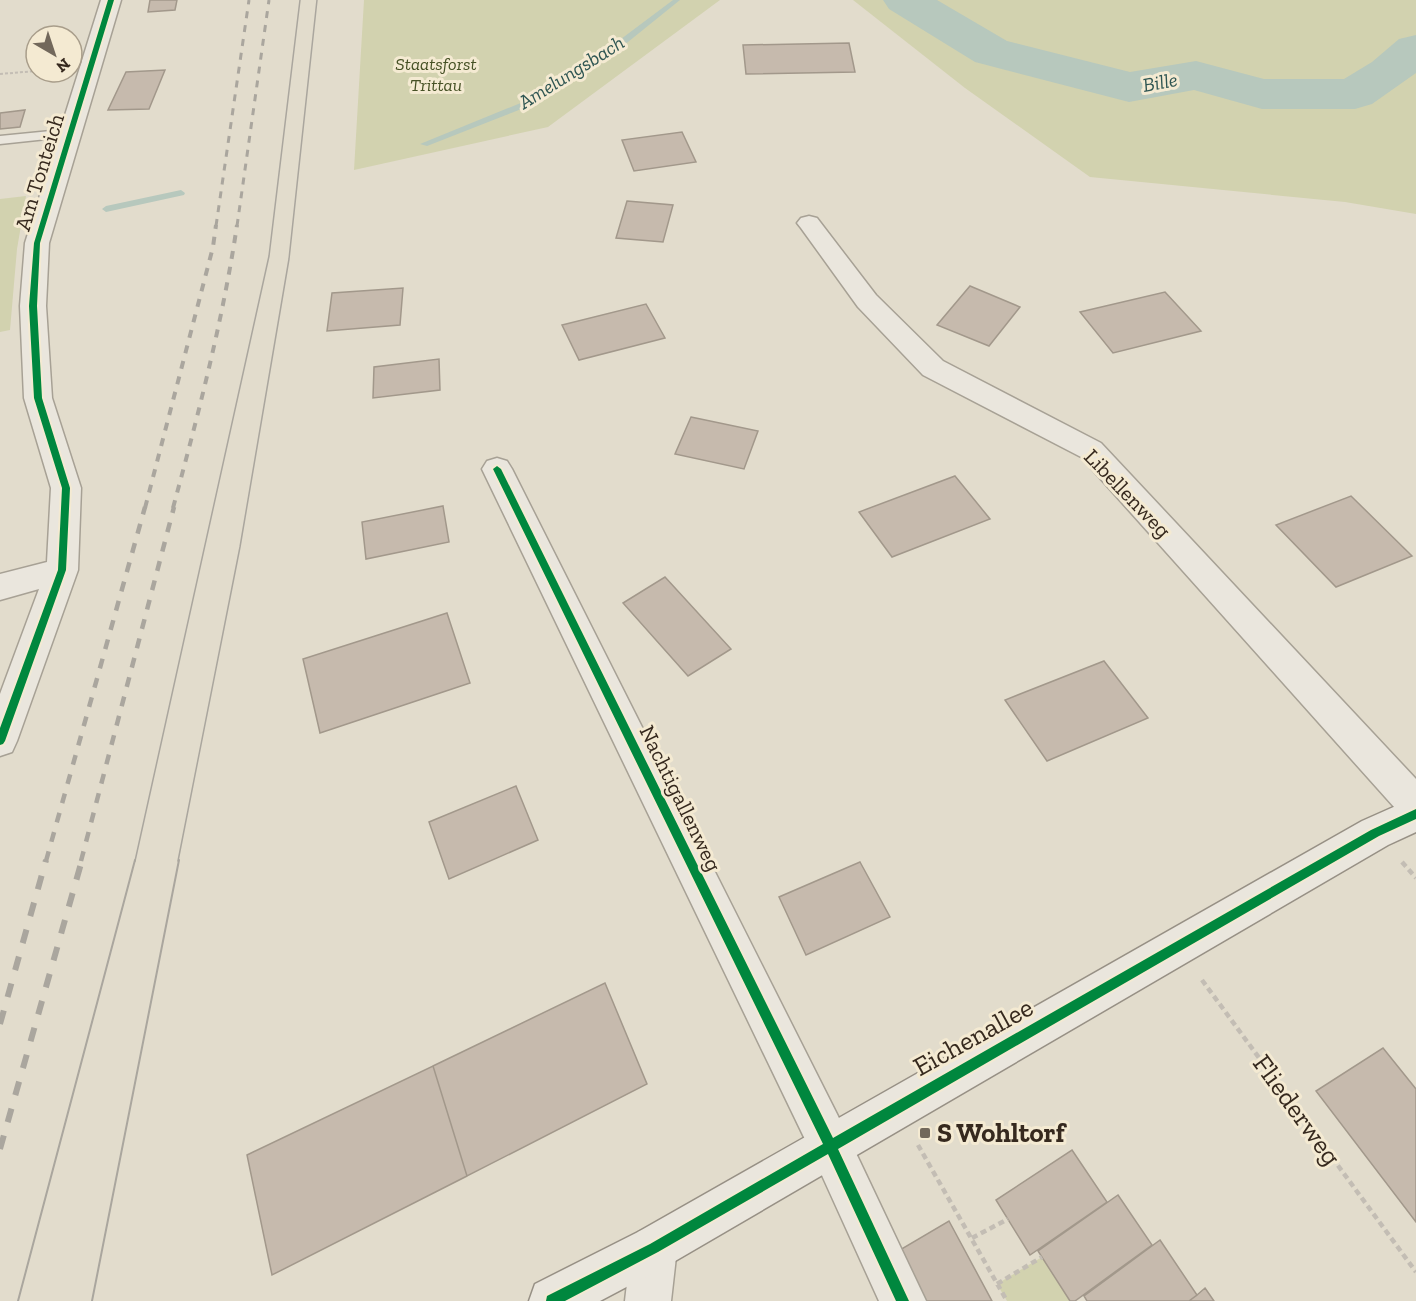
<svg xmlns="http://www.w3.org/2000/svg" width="1416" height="1301" viewBox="0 0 1416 1301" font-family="'Zilla Slab',serif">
<rect width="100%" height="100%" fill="#e2dccc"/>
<path fill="#d2d2af" d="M364,0H720L548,127L354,170Z
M853,0H1416V214L1345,202L1090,177L965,88Z
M26,196L17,249L10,330L0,332V199Z
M1042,1257L1070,1301H1007L997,1284Z"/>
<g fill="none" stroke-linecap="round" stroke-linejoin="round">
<path fill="#b7c8bd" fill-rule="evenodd" d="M673,0H680L623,46L534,104L427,146L420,144L528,100L617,42Z
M181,190L185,193L184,195L106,212L102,209L106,206Z"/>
<path fill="#b7c8bd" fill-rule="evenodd" d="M883,0H937L1007,41L1130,72L1196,61L1264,79H1344L1372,62L1399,39L1416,35V73L1372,104L1355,109H1262L1194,90L1129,102L975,62L889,9Z"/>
</g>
<path fill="#c6baad" stroke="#a2988b" stroke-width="1.5" d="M150,0H177L175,10L148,12Z
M849,43L855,72L746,74L743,45Z
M165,70L149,109L108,110L126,72Z
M25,110L20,127L0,129V113Z
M682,132L696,162L634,171L622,140Z
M627,201L673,205L663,242L616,238Z
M970,286L1020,307L989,346L937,325Z
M403,288L400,325L327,331L332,293Z
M1165,292L1201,331L1113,353L1080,312Z
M646,304L665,338L579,360L562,325Z
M439,359L440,390L373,398L374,367Z
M691,417L758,431L744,469L675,454Z
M955,476L990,519L892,557L859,512Z
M1351,496L1412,556L1336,587L1276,525Z
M443,506L449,542L366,559L362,522Z
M665,577L731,649L688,676L623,603Z
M447,613L470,683L320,733L303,659Z
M1104,661L1148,718L1047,761L1005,700Z
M516,786L538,840L449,879L429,822Z
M860,862L890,917L806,955L779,897Z
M605,983L647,1084L467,1176L433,1066Z
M1383,1048L1416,1089V1222L1316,1091Z
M433,1066L467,1176L272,1275L247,1155Z
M1072,1150L1107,1202L1030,1255L996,1200Z
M1118,1195L1152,1245L1075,1301H1070L1038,1251Z
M949,1221L992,1301H917L893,1254Z
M1160,1240L1197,1295L1189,1301H1087L1084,1296Z
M1205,1288L1214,1301H1189L1197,1295Z"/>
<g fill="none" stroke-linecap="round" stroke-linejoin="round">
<defs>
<path id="lane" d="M71,129L75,130V136L0,144V136Z"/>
<path id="street" d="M101,0H121L49,243L46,306L52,398L81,488L78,570L17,741L12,752L0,756V694L39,589L0,600V574L47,562L51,488L24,398L20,306L25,243Z
M809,216L817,218L876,295L943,361L1101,443L1416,779V822L1403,817L1081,457L923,375L858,307L801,228L797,223L801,218Z
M497,458L507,461L512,469L845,1130L926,1301H879L815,1160L482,469L487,461Z
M654,1225L670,1232L677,1248L671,1301H625L631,1248L638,1232Z"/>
<path id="secondary" d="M1416,797V832L1388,845L670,1264L600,1301H529L535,1284L638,1232L1362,821Z"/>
</defs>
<use href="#lane" stroke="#a7a195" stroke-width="3"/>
<use href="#street" stroke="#a7a195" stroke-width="3"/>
<use href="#secondary" stroke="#979085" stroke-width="3"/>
<path stroke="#c3bdb4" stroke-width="2" stroke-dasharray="3 2" stroke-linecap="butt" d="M0,74L36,71"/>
<path stroke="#c3bdb4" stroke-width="4.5" stroke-dasharray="6 4" stroke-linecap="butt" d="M1402,862L1416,878
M1202,980L1416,1272
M918,1145L1007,1301
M972,1238L1008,1219
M997,1284L1042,1257"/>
<use href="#lane" fill="#eae6dd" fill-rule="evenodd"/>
<use href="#street" fill="#eae6dd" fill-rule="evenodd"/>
<use href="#secondary" fill="#eae6dd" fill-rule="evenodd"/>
<path stroke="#aaa69e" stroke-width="1.5" d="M135,861L269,256L300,0
M178,861L240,547L289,259L317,0"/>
<path stroke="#aaa69e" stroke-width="2" d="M18,1301L135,860
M92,1301L179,860"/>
<path stroke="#aaa69e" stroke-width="3" stroke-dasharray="7 7" stroke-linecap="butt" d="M216,226L249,0
M237,226L269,0"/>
<path stroke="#aaa69e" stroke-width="4" stroke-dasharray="8 8" stroke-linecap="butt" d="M145,508L213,247L216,225
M173,508C198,415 223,320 237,225"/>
<path stroke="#aaa69e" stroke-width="4.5" stroke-dasharray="10 10" stroke-linecap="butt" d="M46,861L145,507
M81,861L174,507"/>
<path stroke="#aaa69e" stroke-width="6" stroke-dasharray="14 14" stroke-linecap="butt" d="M0,1024L46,860
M0,1149L82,860"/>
<defs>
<path id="cycleway" d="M108,0H114L40,243L37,306L42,398L70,488L66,570L5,741L3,744L0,745V728L58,570L62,488L34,398L29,306L34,243Z
M497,466L501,469L833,1138L1371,830L1416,809V819L1379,836L838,1149L909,1301H896L828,1154L658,1252L565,1301H546L547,1296L650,1244L823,1144L493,469Z"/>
</defs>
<use href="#cycleway" stroke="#f4ead2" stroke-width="4"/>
<use href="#cycleway" fill="#00873e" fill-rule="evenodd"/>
</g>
<rect fill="#72685b" stroke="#f4ead2" stroke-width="2" x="919" y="1127" width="12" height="12" rx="3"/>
<g text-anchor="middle" stroke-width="6" stroke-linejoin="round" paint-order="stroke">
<g font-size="18" font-style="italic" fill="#465125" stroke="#f4ead2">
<text x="436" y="70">Staatsforst<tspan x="436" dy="21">Trittau</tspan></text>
</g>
<g font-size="20" font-style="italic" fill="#2e5552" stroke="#f4ead2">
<text transform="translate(571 72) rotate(-32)" y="7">Amelungsbach</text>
<text transform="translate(1160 82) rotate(-10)" y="7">Bille</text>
</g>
<g font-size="22" fill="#36291e" stroke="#f4ead2">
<text transform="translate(39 172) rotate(-73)" y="8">Am Tonteich</text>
<text transform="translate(1128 493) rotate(46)" y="8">Libellenweg</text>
<text transform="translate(681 798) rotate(64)" y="8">Nachtigallenweg</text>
</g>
<g font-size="27" fill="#36291e" stroke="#f4ead2">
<text transform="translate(973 1037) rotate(-29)" y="9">Eichenallee</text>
<text transform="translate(1297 1110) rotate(54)" y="9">Fliederweg</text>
</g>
<g font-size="27" font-weight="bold" fill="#36291e" stroke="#f4ead2" text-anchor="start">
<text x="937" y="1142">S Wohltorf</text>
</g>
</g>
<g transform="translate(54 54) rotate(141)"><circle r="28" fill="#f4ead2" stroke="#a89d8a" stroke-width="1.5"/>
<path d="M0-4.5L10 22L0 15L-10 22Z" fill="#72685b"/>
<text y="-9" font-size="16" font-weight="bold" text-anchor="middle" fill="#36291e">N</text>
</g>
</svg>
